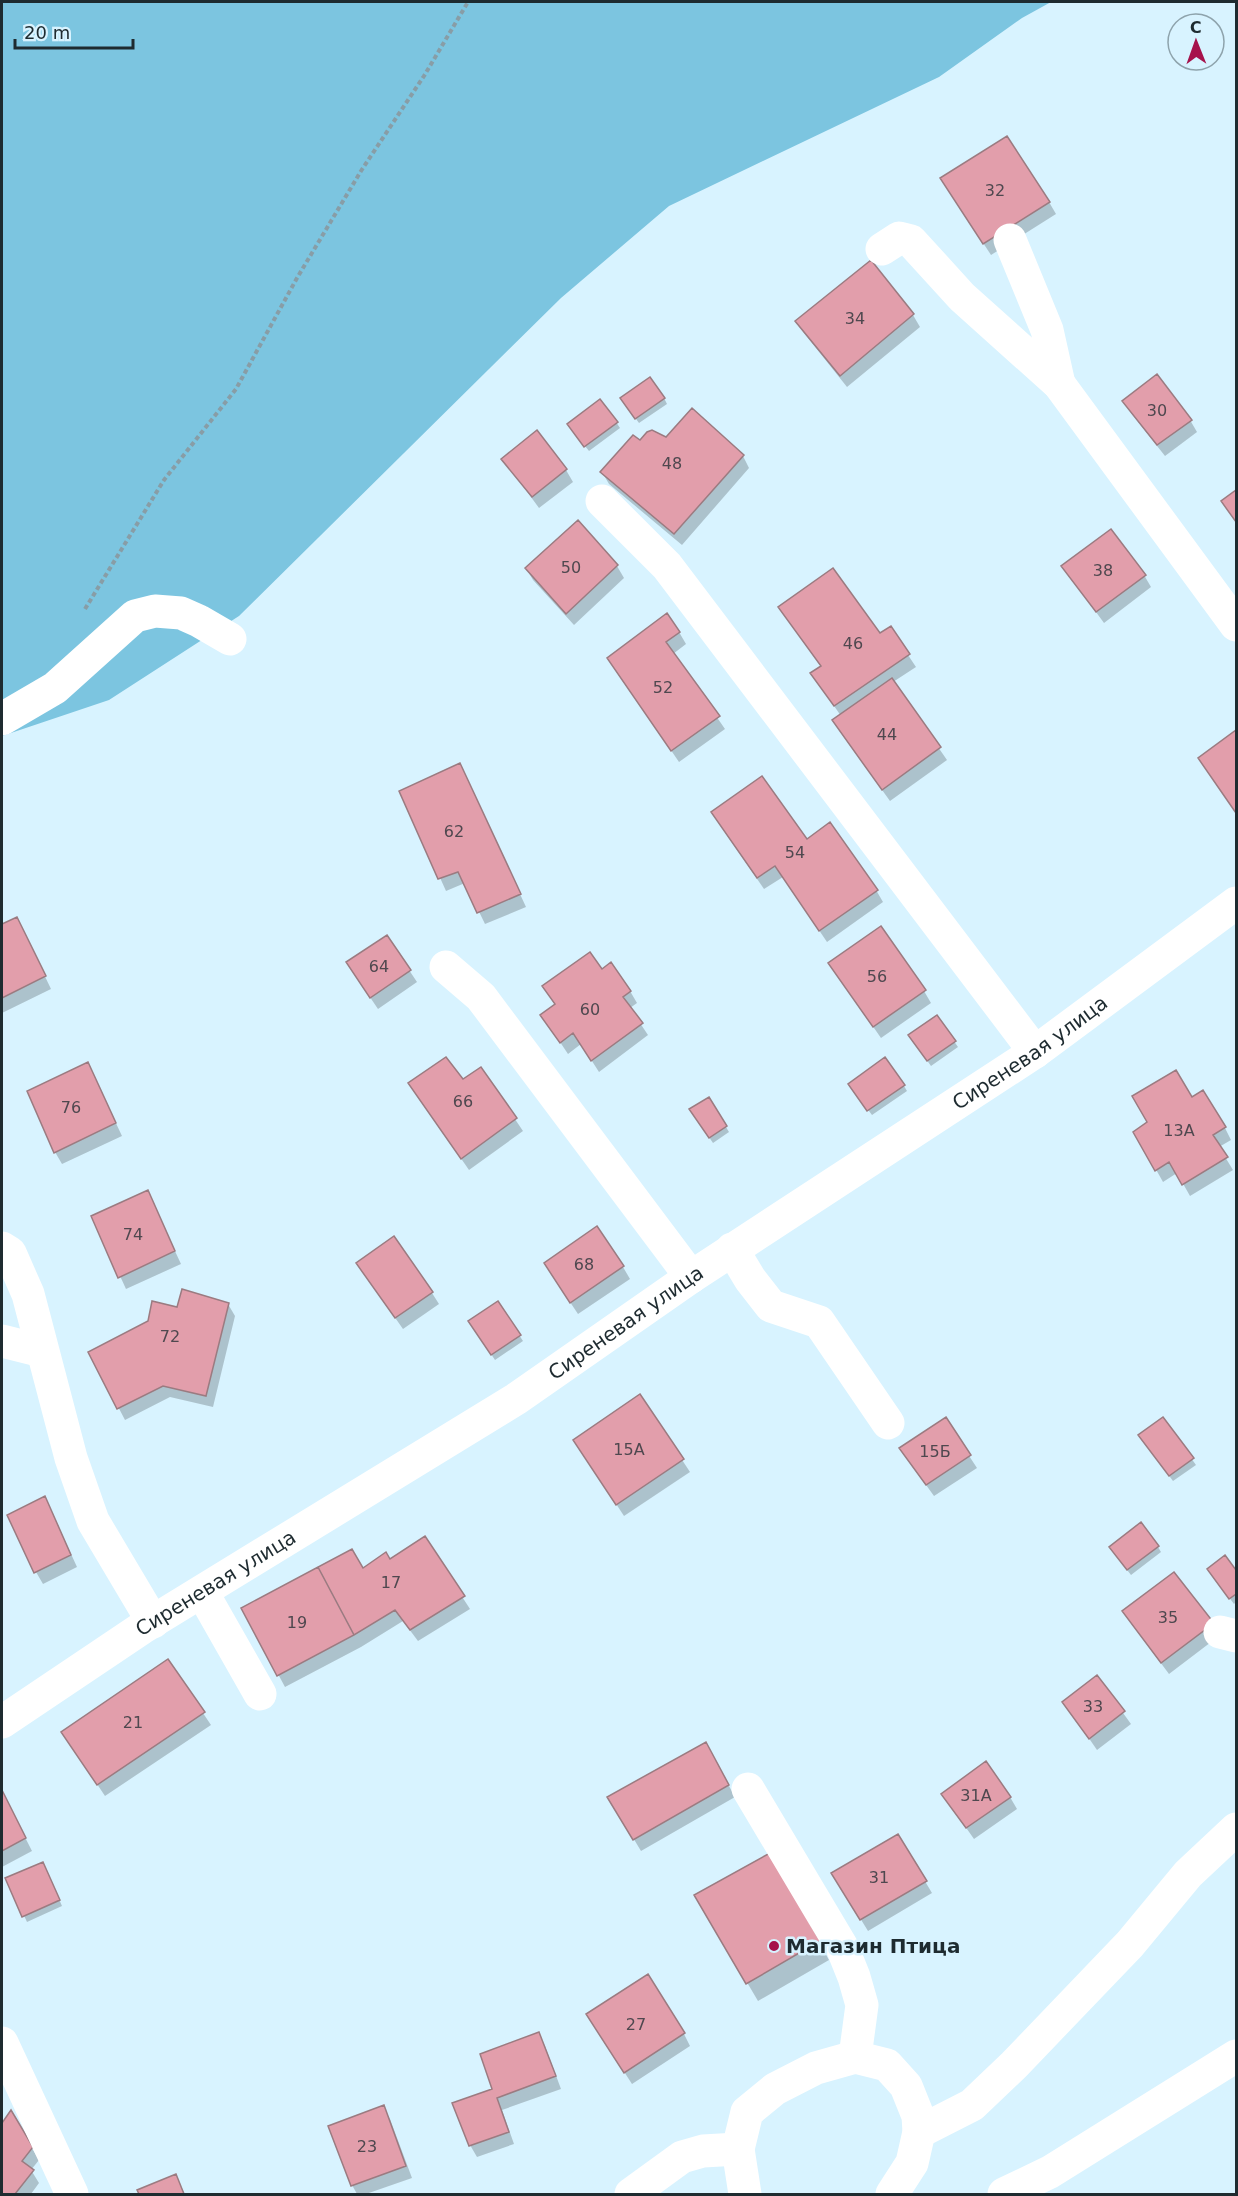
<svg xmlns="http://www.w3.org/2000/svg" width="1238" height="2196" viewBox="0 0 1238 2196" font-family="'DejaVu Sans',sans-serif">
<rect width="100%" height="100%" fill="#d8f3ff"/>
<path fill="#7cc5e0" d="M2,2H1051L1022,18L939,77L669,206L561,298L239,616L109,700L2,736Z"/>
<path fill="#0003" d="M949,191L1049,202L1056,214L991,255Z
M913,315L920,327L847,387L804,333L797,322Z
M664,398L667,404L639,423L625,404Z
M1124,401L1190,420L1197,432L1165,456L1131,413Z
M616,422L620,428L589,451L572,430Z
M666,438L743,456L749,468L682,545L609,484L602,472L640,443Z
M503,459L566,470L573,482L539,508Z
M578,522L617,566L624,578L574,625L533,580L526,568Z
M1063,567L1144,575L1151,587L1104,623Z
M780,608L880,635L890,628L916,667L893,682L947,760L890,801L841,733V716L812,674L821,667Z
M679,632L686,644L673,654L725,729L679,762L608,658Z
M1236,732V813L1200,758Z
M466,777L526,907L485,924L465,883L446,891L401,791Z
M720,825L806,841L876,890L883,902L827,942L783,877L764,889Z
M17,918L51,989L2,1013V926Z
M387,937L417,982L378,1009L355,975Z
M601,971L630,991L637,1003L630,1008L648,1035L599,1072L581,1044L568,1054L542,1015L555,1005L544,987Z
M837,975L924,991L931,1003L881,1038Z
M937,1017L958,1047L931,1066L913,1041Z
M88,1064L122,1136L62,1164L55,1152Z
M481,1069L523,1131L469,1170L417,1095L463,1082Z
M904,1086L907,1091L872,1115L853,1090Z
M709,1099L729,1132L713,1143L694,1115Z
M1192,1099L1225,1128L1231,1140L1219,1147L1233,1170L1190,1196L1177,1173L1163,1182L1135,1132Z
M147,1191L181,1264L126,1289L93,1217Z
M623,1267L630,1279L578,1314L552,1275Z
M365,1275L432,1293L439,1304L403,1329Z
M498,1303L523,1341L495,1360L473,1327Z
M228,1304L235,1316L213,1407L170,1397L125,1420L90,1353L178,1309Z
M640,1396L690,1472L624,1516L582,1452Z
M945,1419L977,1468L934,1496L908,1460Z
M1163,1419L1196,1465L1173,1481L1143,1441Z
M51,1510L77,1567L43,1584L36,1572Z
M424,1538L470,1609L418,1641L403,1621L361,1647L285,1687L243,1609L390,1561Z
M1158,1547L1161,1552L1131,1575L1114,1553Z
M1225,1557L1236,1572V1602L1234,1604L1212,1575Z
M1131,1623L1212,1624L1219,1636L1169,1674Z
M168,1661L211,1725L105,1796L63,1733Z
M1097,1677L1131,1724L1097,1750L1064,1702Z
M706,1744L735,1797L641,1851L609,1798Z
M2,1792L32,1851L2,1867Z
M943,1795L1010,1797L1017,1809L974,1839Z
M898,1836L932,1893L868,1931L833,1874Z
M770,1855L829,1960L758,2001L696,1896Z
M46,1869L62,1906L27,1922L7,1879Z
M595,2027L684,2034L690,2046L632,2084Z
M539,2034L545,2046L561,2089L502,2110L514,2144L477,2157L470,2145L494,2090Z
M383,2107L390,2119L412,2178L366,2194H357L352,2185Z
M11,2113L39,2160L31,2170L39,2183L31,2194H2V2126Z
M175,2176L185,2194H140L139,2190Z"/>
<path fill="#e29eab" stroke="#9b7b81" stroke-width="1.5" d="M1007,136L1050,202L983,244L940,178Z
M871,260L914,314L840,376L795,321Z
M1157,374L1192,420L1157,445L1122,401Z
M650,377L665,398L635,419L620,398Z
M600,399L618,422L584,447L567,424Z
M692,408L744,455L674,534L600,472L633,435L640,440L647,432L652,430L666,437Z
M537,430L567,469L532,497L501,459Z
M1236,490V522L1221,501Z
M578,520L618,565L566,614L525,568Z
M1111,529L1146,575L1096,612L1061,566Z
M833,568L880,633L891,626L910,654L834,706L810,673L821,666L778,607Z
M667,613L680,632L666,642L720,716L671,751L607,658Z
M892,678L941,747L882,790L832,720Z
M1236,730V813L1198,758Z
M460,763L521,894L477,913L458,872L438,879L399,791Z
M762,776L807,839L830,822L878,890L819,931L775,866L757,878L711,812Z
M17,917L46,976L2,998V924Z
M881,926L926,990L873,1027L828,963Z
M387,935L411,970L370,998L346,962Z
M590,952L602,969L611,962L631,991L623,997L643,1023L591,1061L573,1033L560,1043L540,1015L555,1004L542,986Z
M937,1015L956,1041L927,1061L908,1035Z
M446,1057L463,1079L481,1067L517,1118L461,1159L408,1083Z
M885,1057L905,1085L867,1111L848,1084Z
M88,1062L116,1123L54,1153L27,1091Z
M1176,1070L1192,1097L1203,1090L1226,1127L1213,1135L1228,1157L1182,1185L1169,1162L1155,1171L1133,1132L1147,1122L1132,1096Z
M709,1097L727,1126L709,1138L689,1109Z
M148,1190L175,1251L118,1278L91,1216Z
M597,1226L624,1266L570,1303L544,1263Z
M394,1236L433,1292L395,1318L356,1263Z
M182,1289L229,1303L206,1396L163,1386L117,1409L88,1352L148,1321L152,1301L177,1307Z
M498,1301L521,1335L491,1355L468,1321Z
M640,1394L684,1459L616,1505L573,1440Z
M946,1417L971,1455L926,1485L899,1448Z
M1163,1417L1194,1458L1169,1476L1138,1435Z
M45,1496L71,1555L34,1573L7,1515Z
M1141,1522L1159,1546L1127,1570L1109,1547Z
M425,1536L465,1596L410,1630L395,1610L354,1635L318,1567L352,1549L363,1568L386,1552L390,1559Z
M1225,1555L1236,1570V1594L1229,1599L1207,1569Z
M318,1567L354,1635L277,1676L241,1608Z
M1174,1572L1214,1623L1161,1663L1122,1611Z
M168,1659L205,1712L97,1785L61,1732Z
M1097,1675L1125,1711L1089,1739L1062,1702Z
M706,1742L729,1785L633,1840L607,1797Z
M986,1761L1011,1797L966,1828L941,1794Z
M2,1790L26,1838L2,1851Z
M898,1834L927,1881L860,1920L831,1873Z
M770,1853L820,1941L746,1984L694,1895Z
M43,1862L60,1900L22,1917L5,1878Z
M648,1974L685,2033L624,2073L586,2014Z
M539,2032L556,2076L497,2098L509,2132L469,2146L452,2103L492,2089L480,2054Z
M384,2105L406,2166L351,2186L328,2126Z
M11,2110L33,2147L22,2161L34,2170L15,2194H2V2123Z
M176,2174L184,2194H139L137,2190Z"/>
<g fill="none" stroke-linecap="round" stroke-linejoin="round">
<path stroke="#889da6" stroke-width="4" stroke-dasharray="4.5 3" stroke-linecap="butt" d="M85,609L164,480L236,389L297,278L361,171L424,76L468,2"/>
<g stroke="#fff" stroke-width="33">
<path d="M1010,240L1047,330L1059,384"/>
<path d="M882,249L899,238L911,241L962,297L1059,384L1236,625"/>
<path d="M602,501L667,566L1035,1052"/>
<path d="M2,719L55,688L135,616L155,611L181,613L199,621L230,639"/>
<path d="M446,967L481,997L691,1277"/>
<path d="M2,1248L10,1253L28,1294L71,1458L93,1521L153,1622"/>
<path d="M732,1249L750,1279L771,1306L819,1322L888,1423"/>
<path d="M2,1341L42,1351"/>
<path d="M202,1592L260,1694"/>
<path d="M1220,1632L1236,1636"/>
<path id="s1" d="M2,1722L142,1628L516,1399L691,1277L1035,1052L1236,903"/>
<path d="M748,1789L842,1947L854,1977L862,2005L855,2057"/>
<path d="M2,2043L72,2194"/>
<path d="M919,2132L972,2105L1014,2065L1130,1944L1188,1874L1236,1829"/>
<path d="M631,2194L682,2157L703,2151L738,2149"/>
<path d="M745,2194L738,2149L747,2112L775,2089L816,2068L855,2057L887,2065L906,2086L918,2116L919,2132L912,2163L892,2194"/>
<path d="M1004,2194L1050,2172L1236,2056"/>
</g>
</g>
<circle fill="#a6124b" stroke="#d8f3ff" stroke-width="2" cx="774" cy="1946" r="6"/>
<g text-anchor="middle" stroke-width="5" stroke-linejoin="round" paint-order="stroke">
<g font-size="16" fill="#4f484f">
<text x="995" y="196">32</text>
<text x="855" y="324">34</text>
<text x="1157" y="416">30</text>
<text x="672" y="469">48</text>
<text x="571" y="573">50</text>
<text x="1103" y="576">38</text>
<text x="853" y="649">46</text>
<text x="663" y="693">52</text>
<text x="887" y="740">44</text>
<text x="454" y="837">62</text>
<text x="795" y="858">54</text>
<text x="379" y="972">64</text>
<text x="877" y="982">56</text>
<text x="590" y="1015">60</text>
<text x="463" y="1107">66</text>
<text x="71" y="1113">76</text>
<text x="1179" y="1136">13А</text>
<text x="133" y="1240">74</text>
<text x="584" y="1270">68</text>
<text x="170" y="1342">72</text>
<text x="629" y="1455">15А</text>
<text x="935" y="1457">15Б</text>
<text x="391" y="1588">17</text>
<text x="1168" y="1623">35</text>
<text x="297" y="1628">19</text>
<text x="1093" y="1712">33</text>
<text x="133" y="1728">21</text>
<text x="976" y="1801">31А</text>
<text x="879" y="1883">31</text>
<text x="636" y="2030">27</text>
<text x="367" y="2152">23</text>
</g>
<g font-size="20" fill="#1e2b30" stroke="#d8f3ff">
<text dy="7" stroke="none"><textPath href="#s1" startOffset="1227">Сиреневая улица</textPath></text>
<text dy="7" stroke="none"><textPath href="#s1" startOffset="741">Сиреневая улица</textPath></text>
<text dy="7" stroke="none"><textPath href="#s1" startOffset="255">Сиреневая улица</textPath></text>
</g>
<g font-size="20" font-weight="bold" fill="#1e2b30" stroke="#d8f3ff" text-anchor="start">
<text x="786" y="1953">Магазин Птица</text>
</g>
</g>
<rect width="1238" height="2196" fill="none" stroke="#1e2b30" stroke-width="6"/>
<g transform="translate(1196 42) rotate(359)"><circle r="28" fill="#d8f3ff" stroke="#8ea3ac" stroke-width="1.5"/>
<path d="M0-4.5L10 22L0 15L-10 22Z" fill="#a6124b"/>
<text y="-9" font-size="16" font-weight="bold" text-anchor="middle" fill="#1e2b30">С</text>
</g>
<path d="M15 39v9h118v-9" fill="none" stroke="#1e2b30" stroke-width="3"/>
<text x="24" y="39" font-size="18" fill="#1e2b30" stroke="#d8f3ff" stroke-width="4.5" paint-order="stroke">20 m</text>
</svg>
